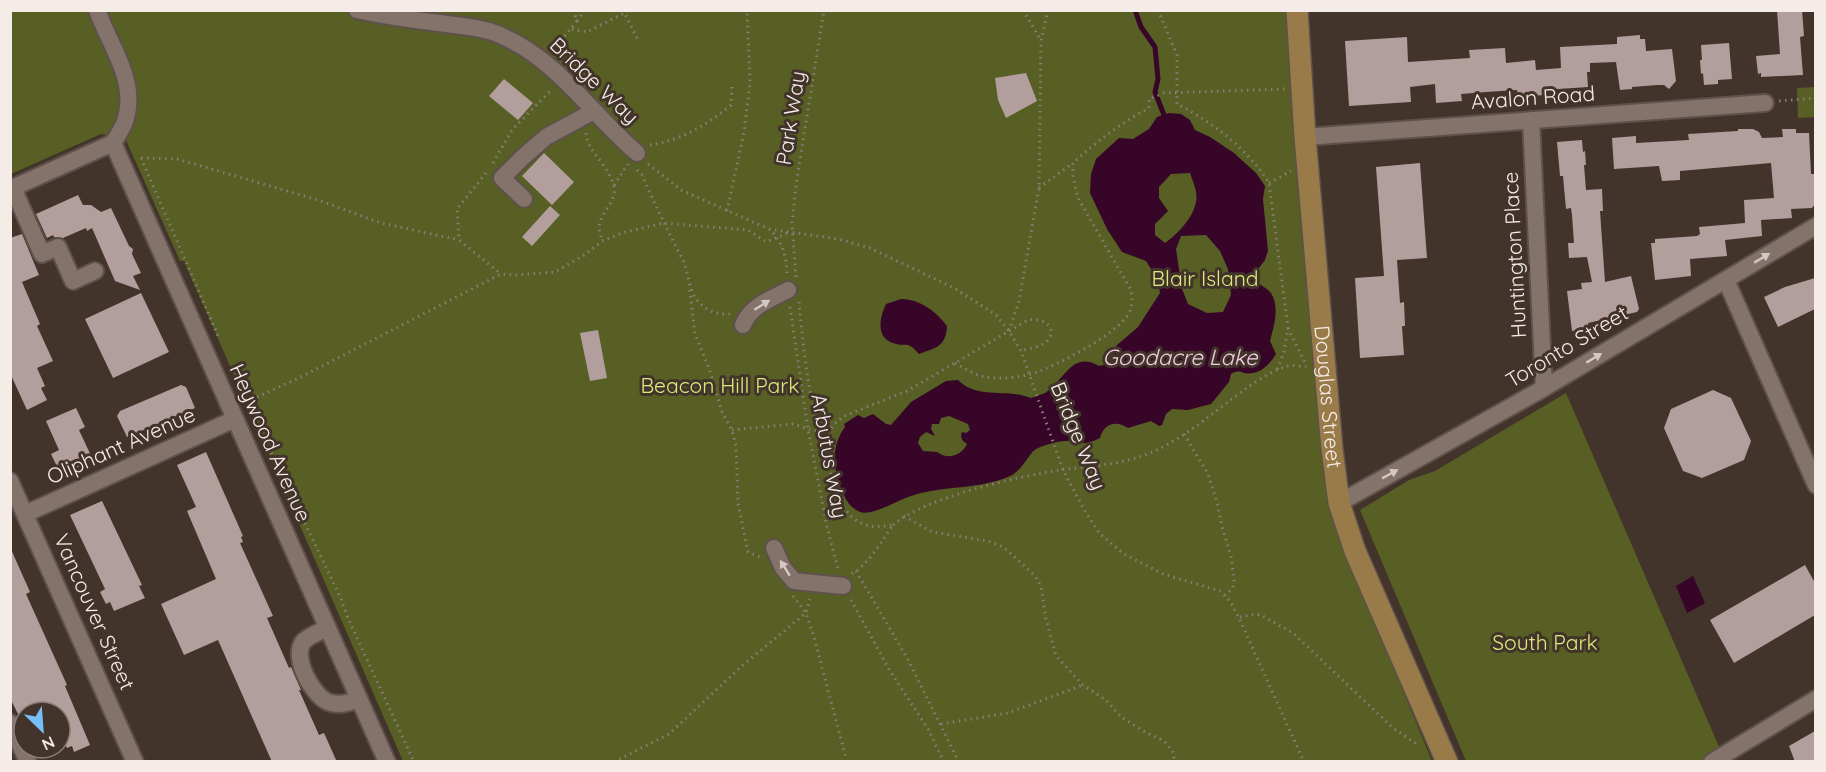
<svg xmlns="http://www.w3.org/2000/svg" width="1826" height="772" viewBox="0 0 1826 772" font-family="Quicksand,sans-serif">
<rect width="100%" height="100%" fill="#42332b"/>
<path fill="#575f24" d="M11,11H1286L1313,349L1331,516L1432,761H403L184,261H180L125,138L101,134L11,174Z
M1815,87V117L1798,118L1797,88Z
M1566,393L1720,749L1699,762L1466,761L1360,510L1409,480L1435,471Z"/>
<path fill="#370528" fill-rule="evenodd" d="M1169,113L1181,114L1190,120L1195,130L1210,137L1234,153L1256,173L1265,186L1263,199L1268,251L1265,260L1255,273V281C1260,285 1267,288 1271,293C1280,308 1274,325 1270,341L1276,354C1269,365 1260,376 1244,373C1238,371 1237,371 1231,374L1229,382L1211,404L1188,410L1172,409L1166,414L1162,425L1159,426L1151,421L1128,428C1116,420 1104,423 1100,438C1082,447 1081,441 1065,441C1057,441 1045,445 1038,448C1029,451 1024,470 1010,476C979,490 944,485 911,496C897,500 874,516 860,512C847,507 841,491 838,479C832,460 834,442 845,427L844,424L858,415L864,418L873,414L886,424L891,425L911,402L946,381L958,380C978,400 1007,388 1031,398C1035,396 1041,395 1045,393C1064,381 1072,350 1099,366L1111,363L1117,345L1138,327L1160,293L1157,278L1146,261L1122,252L1107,229L1090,193L1091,174L1096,159L1119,138L1133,139L1149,129L1157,117ZM1190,173C1192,179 1195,186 1196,192C1200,211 1179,233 1165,243L1155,235V224L1168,211L1159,198V187L1171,174ZM1206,235L1220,251L1228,269L1231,295L1223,312L1207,313L1188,304L1182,289L1176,249L1181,236ZM949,416L968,424L970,430L966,433L962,432L961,435L962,440L967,444C961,456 948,460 937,452L923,451L918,443L920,437L926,432L935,436L931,429L932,424H939L941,418Z
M901,299C919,299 936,311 947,326C946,348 934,348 919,354C906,339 907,348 893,343C875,337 880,317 886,304Z
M1693,576L1705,603L1687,613L1676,586Z"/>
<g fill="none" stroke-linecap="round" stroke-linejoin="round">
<path stroke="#370528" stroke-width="5" d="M1135,10L1141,27L1155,47L1158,79L1155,92L1164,115"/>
</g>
<path fill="#b39e9e" d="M1777,10H1802L1804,36L1800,37L1803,75L1761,77V73L1758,74L1756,56L1780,54Z
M1640,35V39H1645L1646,51L1672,49L1676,81L1669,89L1664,85H1657L1632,87V89L1620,90L1616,62L1590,63V72H1587L1588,87L1544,90V95L1518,97L1517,90L1486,92L1461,94L1462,101L1436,103L1435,84L1410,87L1411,102L1349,106L1345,41L1407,37L1408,62L1470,58L1469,50L1505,48L1506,63L1535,60L1536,70L1561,68L1560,47L1617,44V37Z
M1729,43L1732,79L1718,80V84L1704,85L1703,73L1701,74L1700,60H1702L1701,45Z
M1026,73L1037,101L1006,118L998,100L995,78Z
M504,79L533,103L518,120L489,96Z
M1738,129H1753L1759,132L1762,138L1783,137L1782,129H1796V133H1809L1811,174H1815V204L1812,208L1791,209L1792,218L1761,220L1762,236L1725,240L1727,256L1690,259L1691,276L1655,280L1651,243H1655V239L1697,236L1700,234L1699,227L1745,223L1744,200L1774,198L1771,163L1680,171V180L1662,181L1659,166L1614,169L1612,138L1636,136V143L1689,140L1688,134L1738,131Z
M1582,140L1583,152L1585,151L1586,165H1584L1586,190L1602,189L1603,211H1600L1605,282L1631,276L1639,309L1637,312L1588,323L1589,329L1572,331L1567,291L1582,289L1581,283L1592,282L1587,257L1569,258L1568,243H1574L1572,215L1571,208L1566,209L1563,176H1560L1557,142Z
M544,153L574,182L552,205L522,176Z
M1420,163L1427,258L1397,260L1400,303L1404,302L1405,326H1402L1404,355L1360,358L1355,278L1384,276L1376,167Z
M78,195L83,205H91L101,212L111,208L129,246L133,249L132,254L141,273L133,276L140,290L115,281L92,228L87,231L86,228L63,238L54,237L53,235L47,238L36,214Z
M550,206L560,215L532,246L522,237Z
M22,234L39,275L22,282L40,324L37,326L53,361L37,368L45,386L41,388L47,400L27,410L10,373V238Z
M1815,278V309L1778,327L1764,297L1785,287Z
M141,293L169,352L113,378L85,319Z
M598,330L607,378L590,381L580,333Z
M181,385L186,387L195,408L127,437L117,416L120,411Z
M1713,390L1731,398L1751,441L1744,460L1702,478L1683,471L1664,428L1671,409Z
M76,408L85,427L79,430L93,460L61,475L51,454L59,450L46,421Z
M206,452L243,536L241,537L243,542L240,543L273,616L267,618L289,668L291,667L301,690H299L319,735L324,733L337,762H272L218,640L184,655L161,604L216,579L187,511L196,507L177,465Z
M102,501L142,585L139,586L145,598L114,611L110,602L106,604L100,592L105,589L70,515Z
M10,547L30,592L26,594L67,685L65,686L90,745L74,752L72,746L67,748L60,733V712H37L34,706L18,714L10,698Z
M1805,565L1815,583V615L1734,663L1710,620Z
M1815,731V762H1795L1789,746Z"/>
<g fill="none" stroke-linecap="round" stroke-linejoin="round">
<defs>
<path id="minor" d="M97,10C109,44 137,80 126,118C124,127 118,135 113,143
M357,10C384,16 412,20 439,23C460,26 483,27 502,36C558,60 592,115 637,153
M1531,120L1544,388
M1305,137L1765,103
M113,143L387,762
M13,188L42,254L58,247L73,281L95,271
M10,189L113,143
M524,199L502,178L522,158L546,137L594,111
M1726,280L1816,485
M743,325C750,306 771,299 788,290
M10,481L135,762
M1339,503L1544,388L1816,226
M25,514L235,419
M774,548L783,568L794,581L843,586
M328,628C320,632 309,635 303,642C292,658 312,695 328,702C339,706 348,703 359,699
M10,723L28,762
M1712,762L1816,699"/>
<g id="major">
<path id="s1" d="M1297,10L1305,137L1332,449L1339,503L1355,551L1447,762"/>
</g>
</defs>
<use href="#minor" stroke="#5e514b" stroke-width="20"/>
<use href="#major" stroke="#5e514b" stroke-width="24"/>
<path stroke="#8a7d76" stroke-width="3" stroke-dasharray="1.5 4.5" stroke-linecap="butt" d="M623,10L639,42
M1023,10L1040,39
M1158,10L1177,55V104C1212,122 1248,149 1269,183L1288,328L1284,352L1277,370
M577,21L585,10
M572,29L587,32L630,10
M553,50L577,21L573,10
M1779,101L1816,98
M586,133C586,151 610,166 614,187C617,201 600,213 599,227C599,231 601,236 602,241
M650,145C682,140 707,125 731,105L732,87
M141,158L219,338
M141,158L177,159L318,200L381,223L459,240
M493,163L512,130L552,89
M648,164L681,190L769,229C783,242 786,255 787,273
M637,170L642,175C655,204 668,232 683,260C689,273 688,288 697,300C705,310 716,315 730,314
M486,173L457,209L459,240L501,274
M1269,183L1291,171
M614,185L628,164
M1039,188L1073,163
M727,211L744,132L750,82L747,10
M769,229L838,239L870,248L954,288L996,315L1009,331L1021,351L1063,470L1085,511L1100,534L1124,554L1163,574L1220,591L1230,601L1239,618L1304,762
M796,277L792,223L796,185L824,10
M689,284L695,334L710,371L722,412L732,430L736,446L738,503L748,552L760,557
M799,302C804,361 813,427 834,482C838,493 842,507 850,515C862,528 878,528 893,525C883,539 867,567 851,574
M790,307L808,429L827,527L838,569
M1288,328L1305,363
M1009,331L1019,301L1039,188L1041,41L1048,10
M955,363C967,370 979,378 994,378C1005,379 1020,377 1031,374C1055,367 1118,334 1129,313C1133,306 1132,298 1131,290L1078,198L1073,176V163C1097,141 1121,123 1149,108V99L1164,93L1285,89
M246,402L297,379L501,274L516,275L555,272L586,254L602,241L622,233L663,223L748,230L766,242L790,232
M256,420L341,599L348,618L414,762
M732,430L793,424L819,432
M1184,434L1208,474L1217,502L1222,527L1231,556L1234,580L1233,588L1225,595
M823,450L826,436L834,424L844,416L907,391L1028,320C1042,317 1058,327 1048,340C1042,347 1029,348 1021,351
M904,516L932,532L988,541L1003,547L1017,559L1035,576L1041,586L1046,619L1056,656L1083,685L1106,700L1121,717L1143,731L1164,741L1172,750L1175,762
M893,525C926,497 1016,477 1060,470C1089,466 1118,465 1145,455C1182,441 1212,413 1244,390C1257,381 1272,370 1288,366C1293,365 1300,366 1306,367
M856,571L907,658L959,762
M793,596L806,613L814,637L847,762
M851,600L890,671L928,729L944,762
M1240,617L1255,614L1261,615L1293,633L1393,728L1418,745
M941,724L1008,713L1083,685
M614,762L669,734L743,665L806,613L810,599"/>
<use href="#minor" stroke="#84736a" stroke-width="16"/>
<use href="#major" stroke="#987b49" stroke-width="21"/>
</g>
<defs><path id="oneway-solid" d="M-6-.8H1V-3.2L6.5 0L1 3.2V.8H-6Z" transform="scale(1.5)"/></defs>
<g fill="#d4c8c2">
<use href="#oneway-solid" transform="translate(1762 258) rotate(-31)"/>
<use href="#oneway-solid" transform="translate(762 305) rotate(-32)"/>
<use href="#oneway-solid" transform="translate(1594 358) rotate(-31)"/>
<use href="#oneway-solid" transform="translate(1390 474) rotate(-29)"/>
<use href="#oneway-solid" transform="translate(785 568) rotate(-122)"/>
</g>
<g text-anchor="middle" stroke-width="6" stroke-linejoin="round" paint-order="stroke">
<g font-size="21" fill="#f6ece7" stroke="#42332b">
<text transform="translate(594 81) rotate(44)" y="7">Bridge Way</text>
<text transform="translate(1533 98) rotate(-4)" y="7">Avalon Road</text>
<text transform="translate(791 118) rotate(-81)" y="7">Park Way</text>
<text transform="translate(1515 255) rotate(-93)" y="7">Huntington Place</text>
<text transform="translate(1567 347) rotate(-31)" y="7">Toronto Street</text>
<text dy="7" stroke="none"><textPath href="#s1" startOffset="388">Douglas Street</textPath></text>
<text transform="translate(1078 436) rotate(68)" y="7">Bridge Way</text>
<text transform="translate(270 443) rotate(66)" y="7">Heywood Avenue</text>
<text transform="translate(121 446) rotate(-24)" y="7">Oliphant Avenue</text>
<text transform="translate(829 456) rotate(80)" y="7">Arbutus Way</text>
<text transform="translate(94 612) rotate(66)" y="7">Vancouver Street</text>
</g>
<g font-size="21" fill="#daeb7a" stroke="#42332b">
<text x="1205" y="286">Blair Island</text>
<text x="720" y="393">Beacon Hill Park</text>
<text x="1545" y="650">South Park</text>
</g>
<g font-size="22" font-style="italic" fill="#f5cce4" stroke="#42332b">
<text x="1180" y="365">Goodacre Lake</text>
</g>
</g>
<rect width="1826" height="772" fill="none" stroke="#f6ece7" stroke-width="24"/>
<g transform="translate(42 730) rotate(155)"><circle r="28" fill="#42332b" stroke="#8a7d76" stroke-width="1.5"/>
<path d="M0-4.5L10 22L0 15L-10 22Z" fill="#76c0f7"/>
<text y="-9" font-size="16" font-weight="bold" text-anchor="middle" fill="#f6ece7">N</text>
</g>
</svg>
